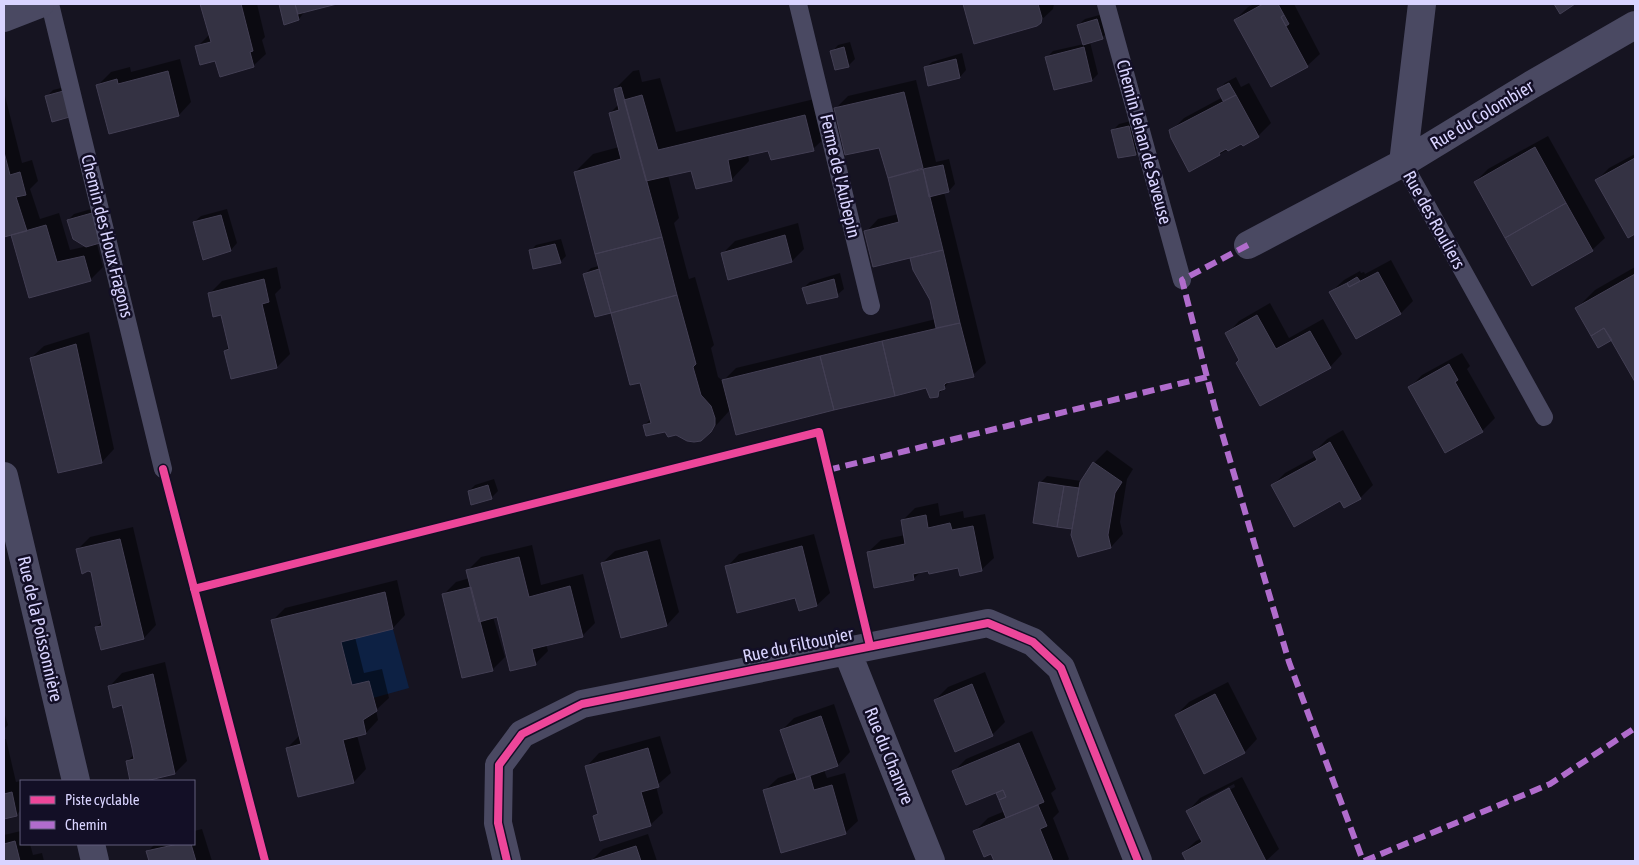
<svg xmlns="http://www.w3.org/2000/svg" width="1639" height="865" viewBox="0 0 1639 865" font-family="'Asap Condensed',sans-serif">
<rect width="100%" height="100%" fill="#161421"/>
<path fill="#0d2144" d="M393,629L409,688L373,698L352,685L341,642Z"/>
<path fill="#0007" fill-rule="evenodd" d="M202,4H257L265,37L262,40L266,54L253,66L197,47L210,34Z
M280,4H332L305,11L299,19L285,23Z
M964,4H1054L1053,9L1036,25L975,43Z
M1254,4H1294L1320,54L1307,66L1235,20L1248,7Z
M1103,14L1108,32L1102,38L1090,42L1098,74L1092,80L1046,58L1053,51L1084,44L1078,25L1085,19Z
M850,42L855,59L849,65L832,52L838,45Z
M962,53L966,70L960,77L929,84L925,68L932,62Z
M180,59L191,102L179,115L110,133L98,85L111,72L130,67L131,72Z
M639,70L642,82L660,78L676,132L823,97L832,131L813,149H768L748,154L749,161L731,180L692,169L668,175L679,218L674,223L689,279L695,277L714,345L711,348L718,377L723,381L736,368L936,319L931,299L910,256L866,232L878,219L898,214L880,146L835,109L848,96L916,80L936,162L949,159L955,184L949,191L944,192L986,363L973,375L950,381L937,396L926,387L731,409L710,432L677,433L644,425L651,419L641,382L611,312L595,316L585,274L591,268L599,266L575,172L593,154L619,147L610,113L619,104L615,89L633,71Z
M1236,77L1241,87L1249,83L1271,123L1258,136L1242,142L1190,170L1171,131L1184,118L1223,97L1218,90L1225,83Z
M73,85L79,109L47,96L53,90Z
M4,92L22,163L32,160L38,181L30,189L40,219L59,213L70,250L88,246L68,220L74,214L98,207L97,244L103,267L91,279L29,296L12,234L4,236Z
M1135,120L1141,148L1135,154L1113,130L1119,124Z
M1548,136L1605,238L1592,250L1475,182L1488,169Z
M1635,154V233L1628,236L1597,180L1609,168Z
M227,209L237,243L231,250L194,222L201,216Z
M798,223L804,249L792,261L722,254L735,241Z
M561,239L566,256L560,262L530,251L536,245Z
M1391,260L1413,301L1401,313L1356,337L1331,292L1344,280L1360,271L1361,273L1364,272L1365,274Z
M277,267L281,288L275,294L290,354L277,367L232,378L225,351L229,346L222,313L209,294L222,281Z
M1635,267V380L1612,339L1577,308L1595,290Z
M840,273L844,289L837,295L803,288L810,282Z
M1270,303L1289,338L1323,319L1342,354L1330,367L1241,359L1227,334L1239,321Z
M89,332L114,449L102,462L31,358L44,346Z
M1462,353L1470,366L1467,369L1495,418L1482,431L1409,388L1422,375Z
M1343,430L1373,485L1360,498L1345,507L1341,499L1273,485L1285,473L1316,456L1314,452L1327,439Z
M1107,450L1133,469L1127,479L1120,522L1123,534L1111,547L1074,528L1035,522L1041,482L1047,476L1081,481L1094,463Z
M494,479L498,491L492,497L472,503L469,491L475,485Z
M938,503L940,516L963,511L964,518L985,514L994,558L981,570L959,567L929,569L922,571L913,579L868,552L881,540L905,535L902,521L915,508Z
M133,527L156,625L144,638L96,627L103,621L92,572L78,549L90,537Z
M814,534L830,593L817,605L727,567L739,554Z
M660,539L679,612L667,625L602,563L615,551Z
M532,545L541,585L583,574L595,623L582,636L546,644L548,651L535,664L498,616L493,617L505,657L492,670L443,595L456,582L470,578L468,570L481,557Z
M397,580L405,615L393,628L355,637L364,673L382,669L389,698L376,710L378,720L366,733L357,735L366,769L354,782L287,748L300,735L272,621L285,608Z
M165,662L187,761L175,773L141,781H132L127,761L135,754L123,704L110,686L122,673Z
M985,672L1005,722L992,735L935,700L948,687Z
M1228,682L1257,739L1245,752L1205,772L1176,715L1189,702Z
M834,704L850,752L838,765L824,770L827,778L845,773L858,821L845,833L765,790L778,778L796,772L781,731L794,718Z
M4,712L8,725L4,729Z
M1032,731L1056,789L1051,793L1059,812L1053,818L1069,859L1067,861H995L991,853L975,831L988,818L1005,811L997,794L1001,790L954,771L966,759Z
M660,736L671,773L656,786L663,813L650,825L594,816L599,812L587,766L599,753Z
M4,739H6L16,782L24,780L25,781H21V810L16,815L4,818Z
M1242,777L1279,849L1266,861H1188L1183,853L1196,841L1202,838L1188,811L1200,798ZM1234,784L1235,787L1201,804V801Z
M202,829L212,861H150L148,851L155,844H194V831Z
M21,831V844H30L33,855L42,853L44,861H4V835Z
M648,834L657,861H591L603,849Z"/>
<path fill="#343243" stroke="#433f54" d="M200,4H241L253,51L250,52L254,67L220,77L215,61L200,65L195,46L211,42Z
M279,4H295L299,20L284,25Z
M295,4H337L298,14Z
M963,4H1038L1042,18L1041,23L1037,26L974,44Z
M1263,4H1278L1284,15L1281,17L1308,67L1271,87L1234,20Z
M1554,4H1575L1560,14Z
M1284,15L1289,24L1286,26L1281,17Z
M1097,19L1103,39L1083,45L1077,25Z
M844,47L849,67L835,70L830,51Z
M1084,47L1092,81L1054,90L1045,57Z
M956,59L960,78L928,86L924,67Z
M168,71L179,116L109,134L96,85L117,79L118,84Z
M1229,83L1236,95L1223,101L1217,89Z
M621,87L662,237L595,254L574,172L621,159L609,113L619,110L614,89Z
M67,90L73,116L52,122L45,96Z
M904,92L923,168L888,178L879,148L845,155L834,108Z
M642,95L658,150L805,115L814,151L771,160L768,151L728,160L732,181L696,189L691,171L646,181L624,100Z
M1236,95L1259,137L1243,146L1241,144L1228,151L1226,149L1219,153L1220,155L1189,172L1171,138L1169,130Z
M1129,126L1136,155L1118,158L1111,130Z
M1535,147L1566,203L1505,238L1474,182Z
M4,152L10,175L20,172L26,195L16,197L27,231L4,237Z
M1635,158V234L1628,238L1595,180Z
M943,165L949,192L929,197L923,169Z
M923,169L943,250L873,267L864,231L899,222L888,178Z
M1566,203L1593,251L1532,286L1505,238Z
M92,213L100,243L86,247L73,239L67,220Z
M221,215L231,251L203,260L193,222Z
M46,225L57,262L84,256L91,281L29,298L11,235Z
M785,235L792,262L728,280L721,253Z
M662,237L677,295L611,313L595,254Z
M555,244L561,263L533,269L529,250Z
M943,250L960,323L936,328L930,300L913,270L910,258Z
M599,269L611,313L595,317L583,274Z
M1378,272L1401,314L1356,339L1329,292L1347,283L1349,287Z
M1635,274V382L1604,328L1591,336L1575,308Z
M1357,277L1360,281L1349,287L1347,283Z
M264,279L269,302L262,304L277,368L231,379L224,351L229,349L221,315L213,317L208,293Z
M834,279L838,297L807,304L802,288Z
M677,295L696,364L693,367L701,395L711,406L715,418V425L711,432L701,441L694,442L687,441L676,435L668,437L665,432L646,436L643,425L651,423L640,383L630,385L611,313Z
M1257,315L1276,349L1310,331L1331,368L1260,406L1236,363L1239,360L1225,333Z
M960,323L974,377L946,383L944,385L945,389L939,391L938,397L930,398L926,388L895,396L882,341Z
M1604,328L1612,340L1598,348L1591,336Z
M882,341L895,396L834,410L820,356Z
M76,344L102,463L58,473L30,358Z
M820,356L834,410L736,435L722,380Z
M1449,364L1458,380L1455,382L1483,432L1445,453L1408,387Z
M1330,442L1361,499L1344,508L1340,501L1294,527L1271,485L1317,460L1313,452Z
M1093,462L1122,482L1115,493L1108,535L1111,548L1078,557L1071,535L1080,482Z
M1039,482L1064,486L1057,527L1033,523Z
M488,485L492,499L471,505L468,491Z
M1064,486L1079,488L1072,529L1057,527Z
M926,515L928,528L950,523L952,530L973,526L982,571L960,576L958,568L929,574L928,571L913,574L914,580L874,588L867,552L905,544L901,520Z
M120,539L144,639L101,650L95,627L102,626L91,572L88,571L82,574L76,549Z
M802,546L817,606L799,611L795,598L737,613L725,566Z
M647,551L667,626L621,638L601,563Z
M519,557L529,597L570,586L583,637L532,649L536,665L510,671L497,617L479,622L466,570Z
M471,587L493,671L462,678L442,594Z
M385,592L393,629L341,642L352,685L369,681L377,711L363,720L366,734L343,740L354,783L298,797L286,748L301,744L271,620Z
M153,674L175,774L146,781H130L126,761L134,759L132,748L122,705L113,708L108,686Z
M972,684L993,736L955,752L934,700Z
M1215,694L1245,753L1204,774L1175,715Z
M821,716L838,766L797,780L780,730Z
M1019,743L1044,802L1006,818L999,800L1006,797L1003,790L966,805L952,771Z
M648,748L659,787L641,792L651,826L600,841L593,816L598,814L585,766Z
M810,776L814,790L832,785L846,834L781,853L763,790Z
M1229,788L1266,861H1186L1182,853L1202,842L1186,811Z
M1003,790L1006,797L999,800L996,793Z
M12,792L17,816L4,819V794Z
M1038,805L1047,826L1040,829L1053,861H994L991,854L984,857L973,831Z
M15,841L20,861H4V844Z
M178,844H191L196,861H149L146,851Z
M636,846L641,861H589Z"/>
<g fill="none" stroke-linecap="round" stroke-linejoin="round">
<path stroke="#4a4962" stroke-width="18" d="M50,4L163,469
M798,4L871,306
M1106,4L1182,280
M1403,163L1544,417"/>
<path stroke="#4a4962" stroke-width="28" d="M4,18L40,4
M1403,163L1422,4
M1248,245L1403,163L1531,85L1635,25
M4,476L76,781
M847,651L931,861
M91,844L95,861
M507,861L498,823L499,765L522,734L582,704L988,623L1033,642L1061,668L1138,861"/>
<path stroke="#b06ccc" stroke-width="6" stroke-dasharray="12 6" stroke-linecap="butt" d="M1248,245L1182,280L1217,416L1289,662L1363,861
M828,470L1207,377
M1364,861L1550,784L1635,728"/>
<defs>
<path id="cycleway" d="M163,469L265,861
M194,589L819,432L870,646
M507,861L498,823L499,765L522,734L582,704L988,623L1033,642L1061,668L1138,861"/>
</defs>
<use href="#cycleway" stroke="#130f26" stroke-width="11"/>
<use href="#cycleway" stroke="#ed469a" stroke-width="8"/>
</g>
<g text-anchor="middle" stroke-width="5" stroke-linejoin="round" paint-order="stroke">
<g font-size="18" fill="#d9d4ff" stroke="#130f26">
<text transform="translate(1482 115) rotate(-31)" y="6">Rue du Colombier</text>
<text transform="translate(1144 142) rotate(75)" y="6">Chemin Jehan de Saveuse</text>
<text transform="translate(840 176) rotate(77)" y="6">Ferme de l'Aubepin</text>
<text transform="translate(1434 220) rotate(61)" y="6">Rue des Rouliers</text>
<text transform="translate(107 236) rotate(76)" y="6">Chemin des Houx Fragons</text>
<text transform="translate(40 629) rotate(77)" y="6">Rue de la Poissonnière</text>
<text transform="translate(798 645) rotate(-12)" y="6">Rue du Filtoupier</text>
<text transform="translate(889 756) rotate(68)" y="6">Rue du Chanvre</text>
</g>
</g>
<rect width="1639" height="865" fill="none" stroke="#d9d4ff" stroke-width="10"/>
<rect x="20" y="780" width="175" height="65" fill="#130f26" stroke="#625e7d"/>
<rect x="30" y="796" width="25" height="8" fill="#ed469a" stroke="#625e7d"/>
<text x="65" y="805" font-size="15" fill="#d9d4ff">Piste cyclable</text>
<rect x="30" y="821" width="25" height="8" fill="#b06ccc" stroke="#625e7d"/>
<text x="65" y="830" font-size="15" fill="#d9d4ff">Chemin</text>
</svg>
